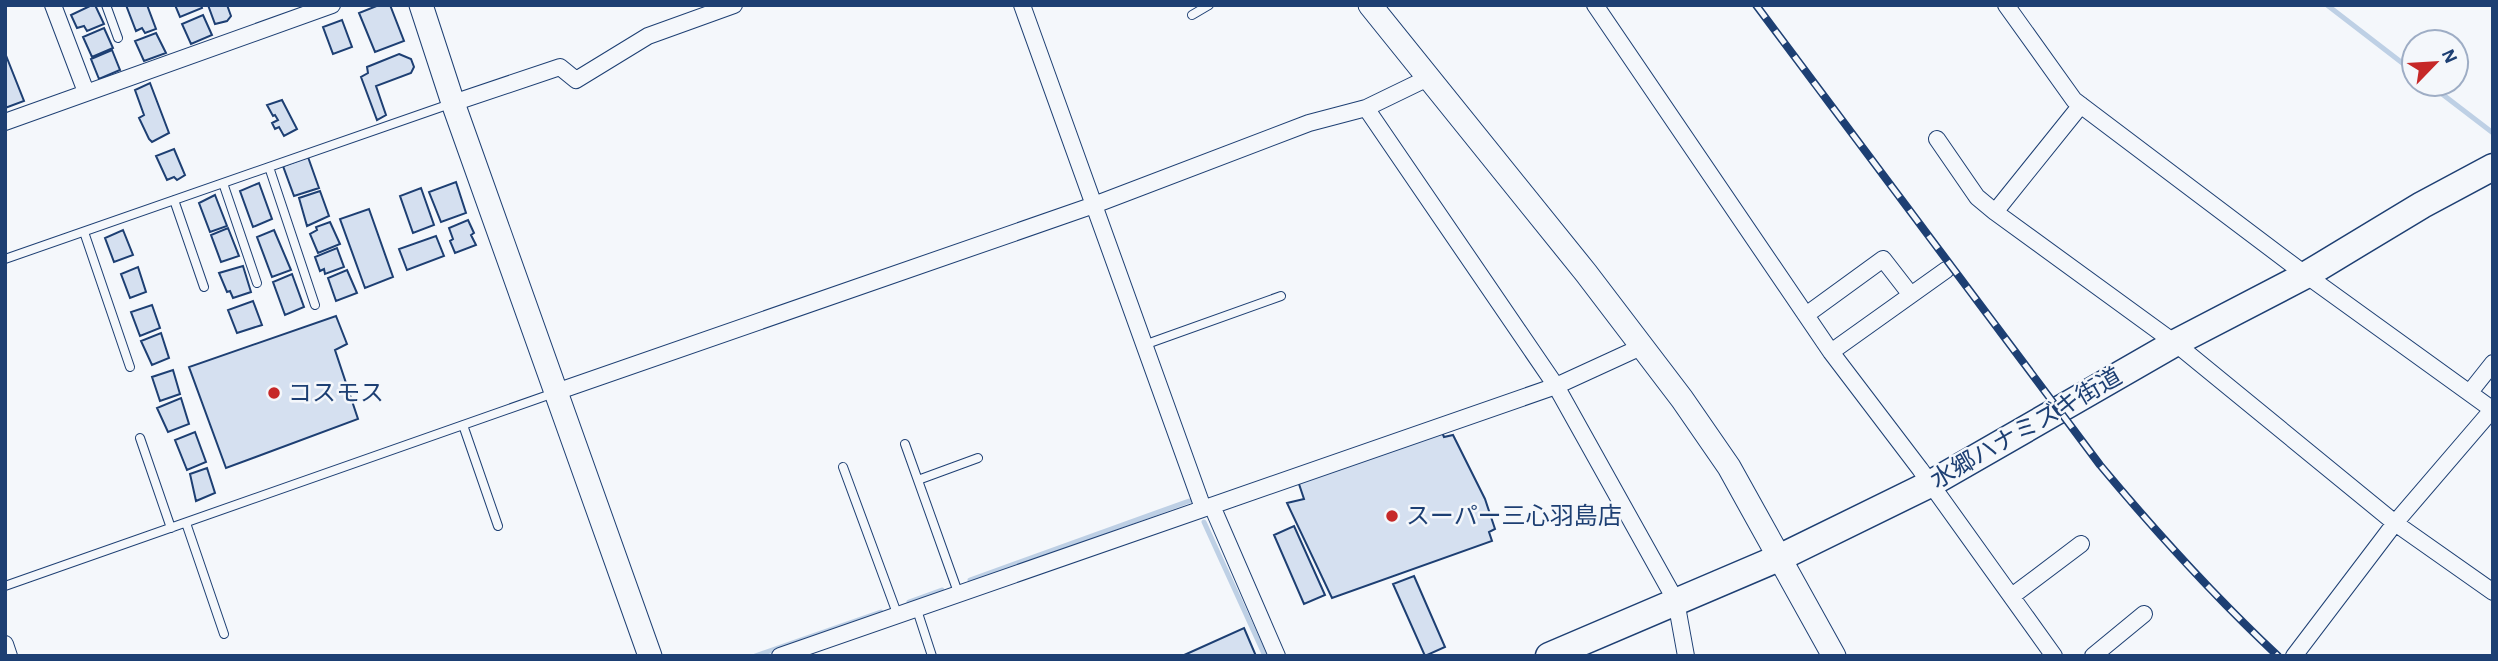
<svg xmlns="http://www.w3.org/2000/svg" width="2498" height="661" viewBox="0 0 2498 661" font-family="'Alegreya Sans','Noto Sans JP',sans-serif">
<rect width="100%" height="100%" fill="#f4f7fb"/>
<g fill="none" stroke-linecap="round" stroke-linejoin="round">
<path stroke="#bed0e5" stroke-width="5" d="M2327,5L2414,72
M2429,84L2493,133
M1204,522L1265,656
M970,580L1189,501
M909,602L942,590
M755,656L881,612"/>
</g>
<path fill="#d5e0f0" stroke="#1d3f73" stroke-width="2" d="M92,5H95L104,24L87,31L84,26L77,28L71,15Z
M126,5H147L156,29L145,33L142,28L136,31Z
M175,5H201L202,8L180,17Z
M208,5H227L231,16L227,21L215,24Z
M379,5H390L404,41L375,52L359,13Z
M203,15L212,35L191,44L182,24Z
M342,20L352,47L333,54L323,27Z
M104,28L113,48L92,57L83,37Z
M156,33L166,53L144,61L135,41Z
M112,50L120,70L99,79L91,59Z
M5,53L24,101L5,108Z
M399,54L411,59L414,67L411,73L376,86L386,115L377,120L361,77L368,73L367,67Z
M150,83L169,133L152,142L149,139L139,118L144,115L135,90Z
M282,100L297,129L284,136L279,127L275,129L272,123L278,120L275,115L273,116L267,105Z
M174,149L185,175L177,180L174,177L167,180L156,156Z
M308,157L319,188L294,196L283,166Z
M456,182L466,213L441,222L429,192Z
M259,183L272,219L253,227L240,191Z
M421,188L434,225L413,233L400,196Z
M320,191L329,216L307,226L299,198Z
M215,195L227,226L210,232L199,203Z
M369,209L393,277L365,288L340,219Z
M468,220L474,233L471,235L476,245L455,253L450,241L453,239L449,228Z
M330,222L340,244L318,253L310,234L317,230L316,227Z
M228,228L239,256L221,262L211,235Z
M123,230L133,255L114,262L105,238Z
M274,230L291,270L272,277L257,237Z
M436,236L444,256L407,270L399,249Z
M337,248L344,267L325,274L324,269L320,271L315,257Z
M243,266L251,292L233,298L230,291L227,292L219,273Z
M138,267L146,292L130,298L121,274Z
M347,270L357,293L336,301L328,278Z
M292,274L304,307L285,315L273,282Z
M253,301L262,325L237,333L228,310Z
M152,305L160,328L140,336L131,312Z
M336,316L347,344L335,350L358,419L226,468L189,367Z
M161,333L169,358L152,365L141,341Z
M173,370L180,394L160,401L152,377Z
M181,398L189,424L168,432L157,408Z
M1441,430L1444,437L1453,435L1485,499L1495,529L1489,532L1492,541L1332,598L1287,503L1304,499L1298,481Z
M195,432L206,462L187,470L175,440Z
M207,468L215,493L196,501L190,474Z
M1294,526L1325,595L1304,604L1274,535Z
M1414,576L1445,647L1425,656L1393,584Z
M1244,628L1256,656H1182Z"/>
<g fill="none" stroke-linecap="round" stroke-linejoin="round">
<defs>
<path id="lane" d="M106,5L118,38
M1192,15L1209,5
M269,167L315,305
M223,183L257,283
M174,200L204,287
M84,232L130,367
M5,259L450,104
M1144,345L1281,296
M463,425L498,526
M140,438L171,528
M905,444L959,595
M843,467L898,616
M918,480L978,458
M186,523L224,634
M5,586L554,393
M917,610L932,656"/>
<path id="street" d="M53,5L86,92
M1022,5L1203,508
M1595,5L1831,352L1920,469L2054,656
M2006,5L2074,100L2306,275L2493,410
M453,103L560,67L576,80L648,36L734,5
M1366,108L1556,386L1676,601L1686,656
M5,122L332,5
M1937,139L1977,197L1995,212L2175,343L2395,523L2493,592
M1995,212L2081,105
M1806,315L1883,259L1911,295
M1831,352L1946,270
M556,392L1094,205L1309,123L1366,108L1430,77
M2470,392L2493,363
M1212,506L1277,656
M2012,596L2081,544
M5,644L9,656
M780,656L1556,386L1641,347
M2093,656L2144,614
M2294,656L2395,523L2492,410"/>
<path id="secondary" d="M421,5L453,103L650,656
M1370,5L1586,273L1682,399L1729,467L1834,656"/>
<path id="primary" d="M1549,656L1781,557L1930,484L2175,343L2306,275L2422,205L2493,167"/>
</defs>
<use href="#lane" stroke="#1d3f73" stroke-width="10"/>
<use href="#street" stroke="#1d3f73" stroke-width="18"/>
<use href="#secondary" stroke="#1d3f73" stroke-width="25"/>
<use href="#primary" stroke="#1d3f73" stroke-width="29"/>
<use href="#lane" stroke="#f4f7fb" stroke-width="8"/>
<use href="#street" stroke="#f4f7fb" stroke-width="16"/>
<use href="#secondary" stroke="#f4f7fb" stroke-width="23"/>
<use href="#primary" stroke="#f4f7fb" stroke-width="26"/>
<defs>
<path id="rail" d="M1756,5L2100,465C2156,532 2214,596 2278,656"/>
</defs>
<use href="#rail" stroke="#1d3f73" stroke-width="8"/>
<use href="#rail" stroke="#f4f7fb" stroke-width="5" stroke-dasharray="16" stroke-linecap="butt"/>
</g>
<g fill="#c62828" stroke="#f4f7fb" stroke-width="2.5">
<circle cx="274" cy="393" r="7"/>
<circle cx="1392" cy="516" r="7"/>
</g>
<g text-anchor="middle" stroke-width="5" stroke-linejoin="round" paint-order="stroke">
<g font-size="24" fill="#1d3f73" stroke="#f4f7fb" text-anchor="start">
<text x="288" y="401">コスモス</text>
<text x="1406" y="524">スーパー三心羽島店</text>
</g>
<g font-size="24" fill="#1d3f73" stroke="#f4f7fb">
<text transform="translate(2026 428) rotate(-30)" y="8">水郷ハナミズキ街道</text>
</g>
</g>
<rect width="2498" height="661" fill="none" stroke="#1d3f73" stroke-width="14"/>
<g transform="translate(2435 63) rotate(65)"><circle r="33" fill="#f4f7fb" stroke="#9eadc5" stroke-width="2"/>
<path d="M0-5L12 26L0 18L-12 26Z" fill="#c62828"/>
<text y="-10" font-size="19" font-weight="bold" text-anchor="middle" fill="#1d3f73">N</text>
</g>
</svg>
